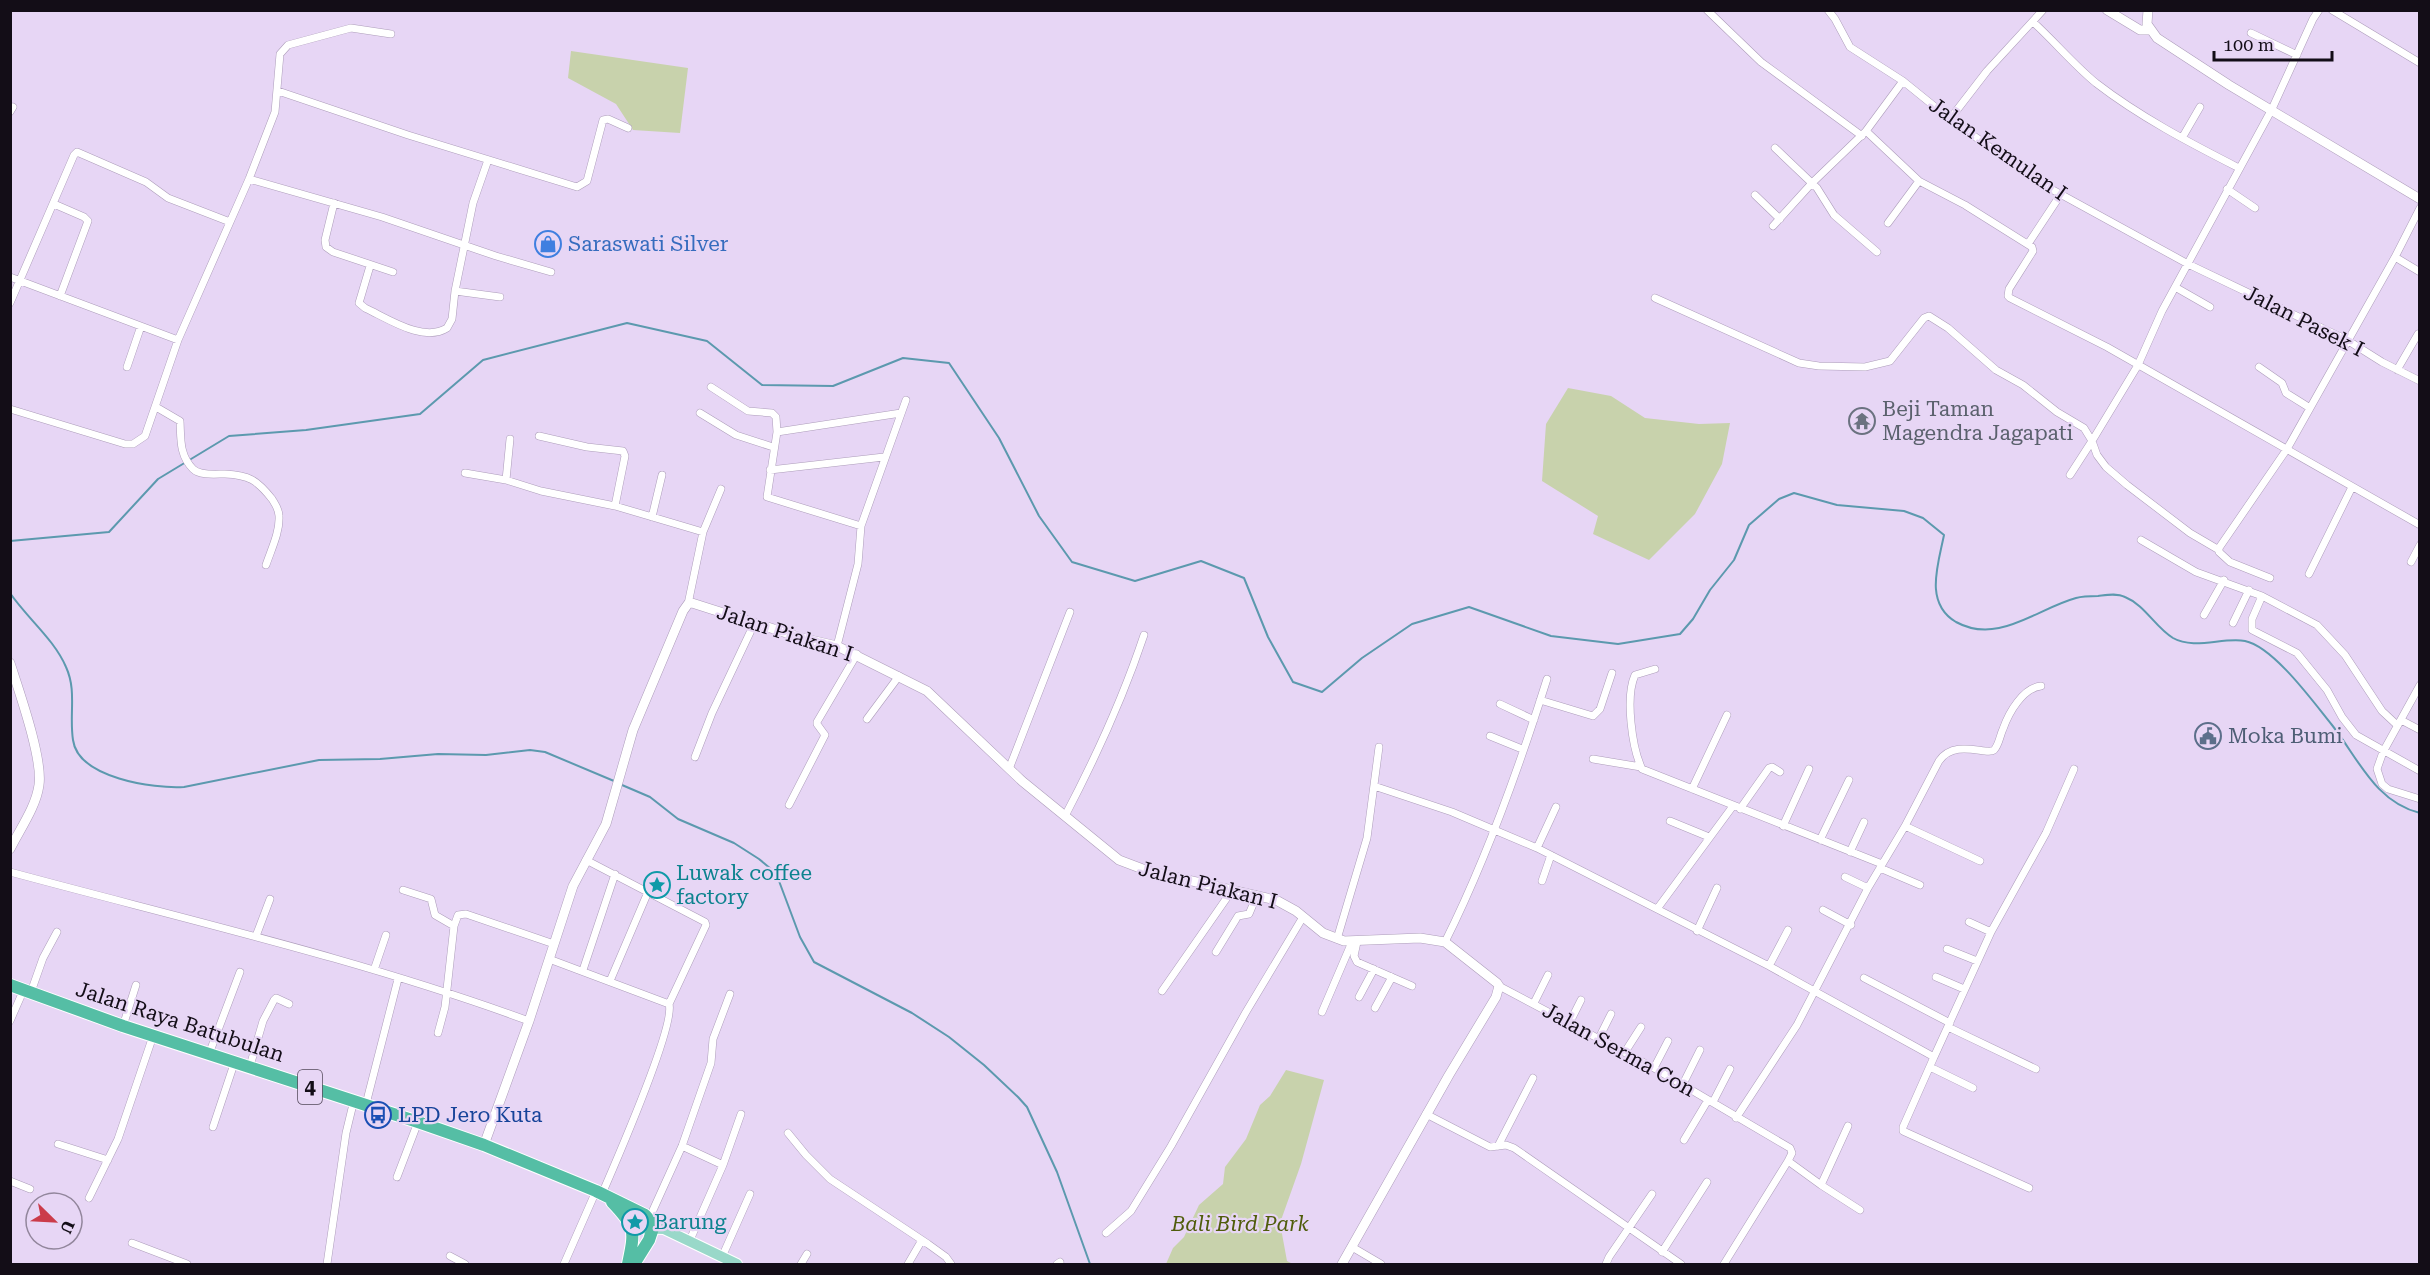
<svg xmlns="http://www.w3.org/2000/svg" width="2430" height="1275" viewBox="0 0 2430 1275" font-family="'Roboto Serif',serif">
<rect width="100%" height="100%" fill="#e7d6f5"/>
<path fill="#c8d2ac" d="M571,51L688,68L680,133L633,130L616,104L568,78Z
M1568,388L1611,396L1645,418L1699,424L1730,423L1722,464L1695,514L1649,560L1593,534L1598,516L1542,481L1546,424Z
M1286,1070L1324,1080L1301,1164L1280,1223L1287,1261L1293,1264H1166L1173,1248L1184,1237L1199,1205L1223,1184L1225,1167L1246,1139L1260,1105L1270,1096Z"/>
<g fill="none" stroke-linecap="round" stroke-linejoin="round">
<path stroke="#5c99ae" stroke-width="2" d="M10,541L109,532L158,479L229,436L306,430L420,414L483,360L627,323L707,341L762,385L833,386L903,358L949,363L999,438L1039,516L1072,562L1135,581L1201,561L1244,578L1268,637L1293,682L1322,692L1362,658L1412,624L1469,607L1551,636L1618,644L1680,634L1693,619L1710,590L1734,560L1749,525L1779,499L1794,493L1837,505L1904,511L1923,518L1944,535C1938,565 1924,603 1956,622C1998,645 2036,609 2076,598C2083,596 2091,596 2098,596C2107,595 2117,593 2125,597C2145,605 2155,627 2173,638C2194,650 2223,637 2245,641C2274,647 2314,703 2332,725C2358,758 2375,802 2420,813
M10,593C27,618 54,639 66,667C77,691 69,714 73,740C78,778 154,789 184,787L319,760L380,759L438,754L486,755L530,750L545,752L614,781
M622,785L650,797L678,819L734,843L759,859L771,869L779,881L800,937L814,962L912,1013L949,1037L984,1065L1018,1097L1027,1107L1057,1172L1090,1264"/>
<defs>
<path id="street" d="M1707,10L1761,62L1862,136
M1828,10L1835,19L1850,47L1903,81L1950,119L2042,184L2188,264L2347,340L2382,362L2420,381
M2332,10L2420,63
M2033,22C2055,42 2073,64 2096,83C2140,117 2190,143 2239,168
M2251,33L2297,55
M1903,81L1866,131L1919,181L1965,205L2032,247L2033,251L2009,289L2008,296L2010,298L2107,347L2420,525
M278,91L408,135L577,187L587,181L603,120L608,119L628,128
M10,112L13,107
M1950,119L1987,71L2043,10
M2182,138L2200,107
M1775,148L1817,188L1834,215L1877,252
M488,160L473,203L455,291L500,297
M249,179L382,217L496,256L551,272
M2227,189L2255,208
M1755,195L1780,219
M334,203L325,240L326,247L333,252L393,272
M54,204L84,217L88,221L60,296
M1888,223L1919,181
M1773,226L1812,183L1864,133
M2028,244L2061,194
M2395,257L2420,272
M370,266L359,303L365,308C387,318 423,343 447,328L452,319L455,291
M10,277L178,340
M2175,287L2210,307
M1655,298L1799,363L1819,366L1865,367L1890,361L1924,318L1929,316L1948,328L1996,370L2023,385L2057,412L2084,428L2092,441L2138,365L2162,311L2272,109L2313,19L2319,10
M10,303L74,155L77,152L146,182L168,198L230,222
M127,367L141,326
M2259,367L2282,383L2286,393L2310,408
M2397,370L2418,334
M711,387L748,411L772,413L776,417L777,432L767,497L861,526
M156,407L180,421C181,438 179,455 193,469C200,476 216,474 225,474C249,475 257,480 272,499C275,504 279,509 279,516C280,532 271,550 266,565
M10,409L125,444H133L145,436L178,340L249,179L275,112L280,54L288,45L351,28L391,34
M700,413L736,435L773,447
M777,432L901,413
M539,436L587,447L623,451L625,456L615,506
M2092,441L2097,455L2106,467L2127,485L2190,533L2219,550
M770,470L884,457
M465,473L506,480L541,491L615,506L703,532
M2070,475L2092,441
M506,480L510,439
M652,517L662,475
M2141,540L2196,572L2262,596L2317,625L2345,655L2382,711L2397,725
M2411,562L2420,545
M2309,574L2352,487
M2270,578L2230,562L2219,552V548L2287,449L2395,257L2420,208
M2262,596L2252,619V630L2297,653L2327,690L2342,717L2356,735L2420,771
M688,604L703,532L721,489
M2204,615L2224,580
M2233,623L2249,590
M837,646L858,564L861,526L906,400
M1655,669L1635,675C1625,697 1632,748 1642,769L1882,864
M2420,685L2383,752L2377,769L2382,784L2388,789L2420,799
M1540,700L1593,716L1600,709L1612,673
M1500,704L1534,720
M867,719L899,676
M2401,720L2420,730
M1490,736L1522,749
M695,757L712,713L755,622
M1593,759L1641,767
M1009,769L1070,612
M1374,786L1452,812L1537,848L1769,966L1934,1057L1991,932L2046,833L2074,769
M1692,789L1727,715
M789,805L825,735L817,724V722L857,654
M1740,809L1769,768L1772,767L1780,772
M1065,816C1096,757 1123,698 1144,635
M1670,821L1709,837
M1783,826L1809,769
M1905,826L1980,861
M1820,840L1849,780
M1537,848L1556,807
M1850,852L1864,822
M586,860L705,922L706,925L669,1004C676,1025 614,1166 602,1194
M1880,868L1920,885
M10,872C184,919 360,959 529,1021
M1845,877L1868,888
M1542,881L1551,855
M403,890L431,899L435,915L454,926
M1657,909L1733,806
M1823,910L1851,925
M1969,922L1991,932
M1697,931L1717,888
M256,936L270,899
M1337,939L1367,838L1379,747
M1357,942L1354,956L1357,962L1412,986
M1445,942C1487,858 1519,768 1547,679
M1947,949L1977,961
M1216,952L1238,916L1249,914L1257,895
M549,959L669,1004
M1769,966L1788,930
M374,970L386,935
M583,970L615,874
M1936,977L1964,989
M1864,978L1950,1023
M610,981L648,892
M1499,986L1654,1068L1790,1148L1792,1153L1788,1161L1724,1264
M1162,991L1233,889
M31,992L43,958L57,932
M1359,997L1374,969
M1534,1003L1548,975
M1375,1008L1392,977
M1322,1012L1352,942
M10,1021L24,989
M1569,1024L1581,1000
M123,1026L136,985
M1948,1027L2036,1069
M438,1033L445,1007L454,926L458,915L466,914L554,944
M1599,1038L1611,1014
M1625,1052L1641,1027
M209,1054L240,972
M1934,1057L1903,1127V1131L2029,1188
M250,1066L263,1021L274,1000L276,998L289,1004
M1930,1067L1973,1088
M1654,1068L1668,1041
M1683,1084L1700,1050
M1713,1102L1730,1069
M366,1104L398,979
M1426,1114L1490,1147L1506,1145L1514,1148L1681,1264
M1736,1118L1797,1025L1868,888L1905,826L1939,761C1955,738 1987,756 1994,750C1999,745 2000,735 2003,729C2009,712 2023,688 2041,686
M213,1127L235,1061
M788,1133L806,1155L830,1179L928,1244L946,1257L951,1264
M1684,1140L1708,1100
M58,1144L108,1160
M682,1146L723,1165
M1498,1146L1533,1078
M1788,1161L1821,1185L1848,1126
M397,1177L418,1122
M10,1181L30,1189
M1821,1185L1860,1210
M89,1198L118,1139L153,1036
M649,1219L682,1146L711,1063L713,1039L730,994
M1106,1233L1131,1211L1171,1146L1246,1012L1303,917
M690,1240L723,1165L741,1114
M132,1243L187,1264
M1352,1247L1381,1264
M1662,1252L1707,1182
M450,1256L465,1264
M722,1257L750,1194
M327,1264L346,1133L354,1100
M564,1264L596,1191
M801,1264L807,1254
M908,1264L922,1240
M1057,1264L1060,1262
M1606,1264L1609,1257L1652,1194"/>
<path id="secondary" d="M2107,10L2140,30H2150
M2148,10L2147,24L2157,38L2229,85L2420,199
M10,663C19,691 43,759 39,785C36,807 20,829 10,849
M484,1145L529,1021L573,886L606,824L633,730L683,611L688,604L692,603L802,638L837,646L927,691L1022,781L1119,860L1148,871L1276,900L1296,911L1323,933L1344,941L1420,938L1445,942L1497,983L1499,986L1496,997L1449,1075L1342,1264"/>
<path id="primary" d="M633,1228L664,1229L737,1264"/>
<path id="highway" d="M10,985L123,1026L418,1122L484,1145L596,1191L645,1215L652,1223L653,1228L649,1240L634,1264
M612,1202C636,1227 635,1230 628,1264"/>
</defs>
<use href="#street" stroke="#ad9dba" stroke-width="8"/>
<use href="#secondary" stroke="#ad9dba" stroke-width="10"/>
<use href="#primary" stroke="#fff" stroke-width="12"/>
<use href="#highway" stroke="#fff" stroke-width="14"/>
<use href="#street" stroke="#fff" stroke-width="7"/>
<use href="#secondary" stroke="#fff" stroke-width="9"/>
<use href="#primary" stroke="#99d8c9" stroke-width="10"/>
<use href="#highway" stroke="#55bea5" stroke-width="12"/>
</g>
<defs>
<symbol id="shop-ring" viewBox="-11 -11 22 22"><circle r="9.5" fill="#e7d6f5" stroke="#3f7fe0" stroke-width="1.5"/><path d="M-5-2.5h2.3a2.7 3.5 0 0 1 5.4 0H5L5.5 6h-11ZM-1.5-2.5h3a1.5 2.3 0 0 0-3 0Z" fill="#3f7fe0"/></symbol>
<symbol id="temple-ring" viewBox="-11 -11 22 22"><circle r="9.5" fill="#e7d6f5" stroke="#6b7280" stroke-width="1.5"/><path d="M0-6L5-2H3V0L6.5 2.5H4V6H1.5V3h-3V6H-4V2.5H-6.5L-3 0V-2H-5Z" fill="#6b7280"/></symbol>
<symbol id="civic-ring" viewBox="-11 -11 22 22"><circle r="9.5" fill="#e7d6f5" stroke="#5c6f8a" stroke-width="1.5"/><path d="M-.6-6.5H3V-4.5H.6V-3L4-1V1h2V6H-6V1h2V-1L-.6-3ZM-1.2 2.5V6h2.4V2.5Z" fill="#5c6f8a"/></symbol>
<symbol id="sight-ring" viewBox="-11 -11 22 22"><circle r="9.5" fill="#e7d6f5" stroke="#0f9aa8" stroke-width="1.5"/><path d="M0-6L1.8-2.2L6-1.7L2.9 1.2L3.7 5.4L0 3.3L-3.7 5.4L-2.9 1.2L-6-1.7L-1.8-2.2Z" fill="#0f9aa8"/></symbol>
<symbol id="bus-ring" viewBox="-11 -11 22 22"><circle r="9.5" fill="#e7d6f5" stroke="#1a4fb4" stroke-width="1.5"/><path d="M-5-6H5V4H4V6H2V4H-2V6H-4V4H-5ZM-3.5-4V0h7V-4ZM-3.5 1.2v1.5H-2V1.2ZM2 1.2v1.5H3.5V1.2Z" fill="#1a4fb4"/></symbol>
</defs>
<g fill-rule="evenodd">
<use href="#shop-ring" x="533" y="229" width="30" height="30"/>
<use href="#temple-ring" x="1847" y="406" width="30" height="30"/>
<use href="#civic-ring" x="2193" y="721" width="30" height="30"/>
<use href="#sight-ring" x="642" y="870" width="30" height="30"/>
<use href="#bus-ring" x="363" y="1100" width="30" height="30"/>
<use href="#sight-ring" x="620" y="1207" width="30" height="30"/>
</g>
<g text-anchor="middle" stroke-width="4.5" stroke-linejoin="round" paint-order="stroke">
<rect fill="#e7d6f5" stroke="#53495a" stroke-width="1.5" x="298" y="1070" width="24" height="34" rx="4.5"/>
<g font-size="20" font-weight="bold" fill="#130d17">
<text x="310" y="1094">4</text>
</g>
<g font-size="21" fill="#130d17" stroke="#e7d6f5">
<text transform="translate(1998 149) rotate(35)" y="7">Jalan Kemulan I</text>
<text transform="translate(2304 321) rotate(27)" y="7">Jalan Pasek I</text>
<text transform="translate(785 633) rotate(18)" y="7">Jalan Piakan I</text>
<text transform="translate(1208 885) rotate(14)" y="7">Jalan Piakan I</text>
<text transform="translate(180 1022) rotate(18)" y="7">Jalan Raya Batubulan</text>
<text transform="translate(1619 1050) rotate(29)" y="7">Jalan Serma Con</text>
</g>
<g font-size="21" fill="#366cbe" stroke="#e7d6f5" text-anchor="start">
<text x="568" y="251">Saraswati Silver</text>
</g>
<g font-size="21" fill="#5b616d" stroke="#e7d6f5" text-anchor="start">
<text x="1882" y="416">Beji Taman<tspan x="1882" dy="24">Magendra Jagapati</tspan></text>
</g>
<g font-size="21" fill="#4e5e75" stroke="#e7d6f5" text-anchor="start">
<text x="2228" y="743">Moka Bumi</text>
</g>
<g font-size="21" fill="#0d838f" stroke="#e7d6f5" text-anchor="start">
<text x="676" y="880">Luwak coffee<tspan x="676" dy="24">factory</tspan></text>
<text x="654" y="1229">Barung</text>
</g>
<g font-size="21" fill="#164399" stroke="#e7d6f5" text-anchor="start">
<text x="398" y="1122">LPD Jero Kuta</text>
</g>
<g font-size="21" font-style="italic" fill="#505d0c" stroke="#e7d6f5">
<text x="1240" y="1231">Bali Bird Park</text>
</g>
</g>
<rect width="2430" height="1275" fill="none" stroke="#130d17" stroke-width="24"/>
<g transform="translate(54 1221) rotate(114)"><circle r="28" fill="#e7d6f5" stroke="#92869c" stroke-width="1.5"/>
<path d="M0-4.5L10 22L0 15L-10 22Z" fill="#cb3b4a"/>
<text y="-9" font-size="16" font-weight="bold" text-anchor="middle" fill="#130d17">U</text>
</g>
<path d="M2214 51v9h118v-9" fill="none" stroke="#130d17" stroke-width="3"/>
<text x="2223" y="51" font-size="18" fill="#130d17" stroke="#e7d6f5" stroke-width="4.5" paint-order="stroke">100 m</text>
</svg>
